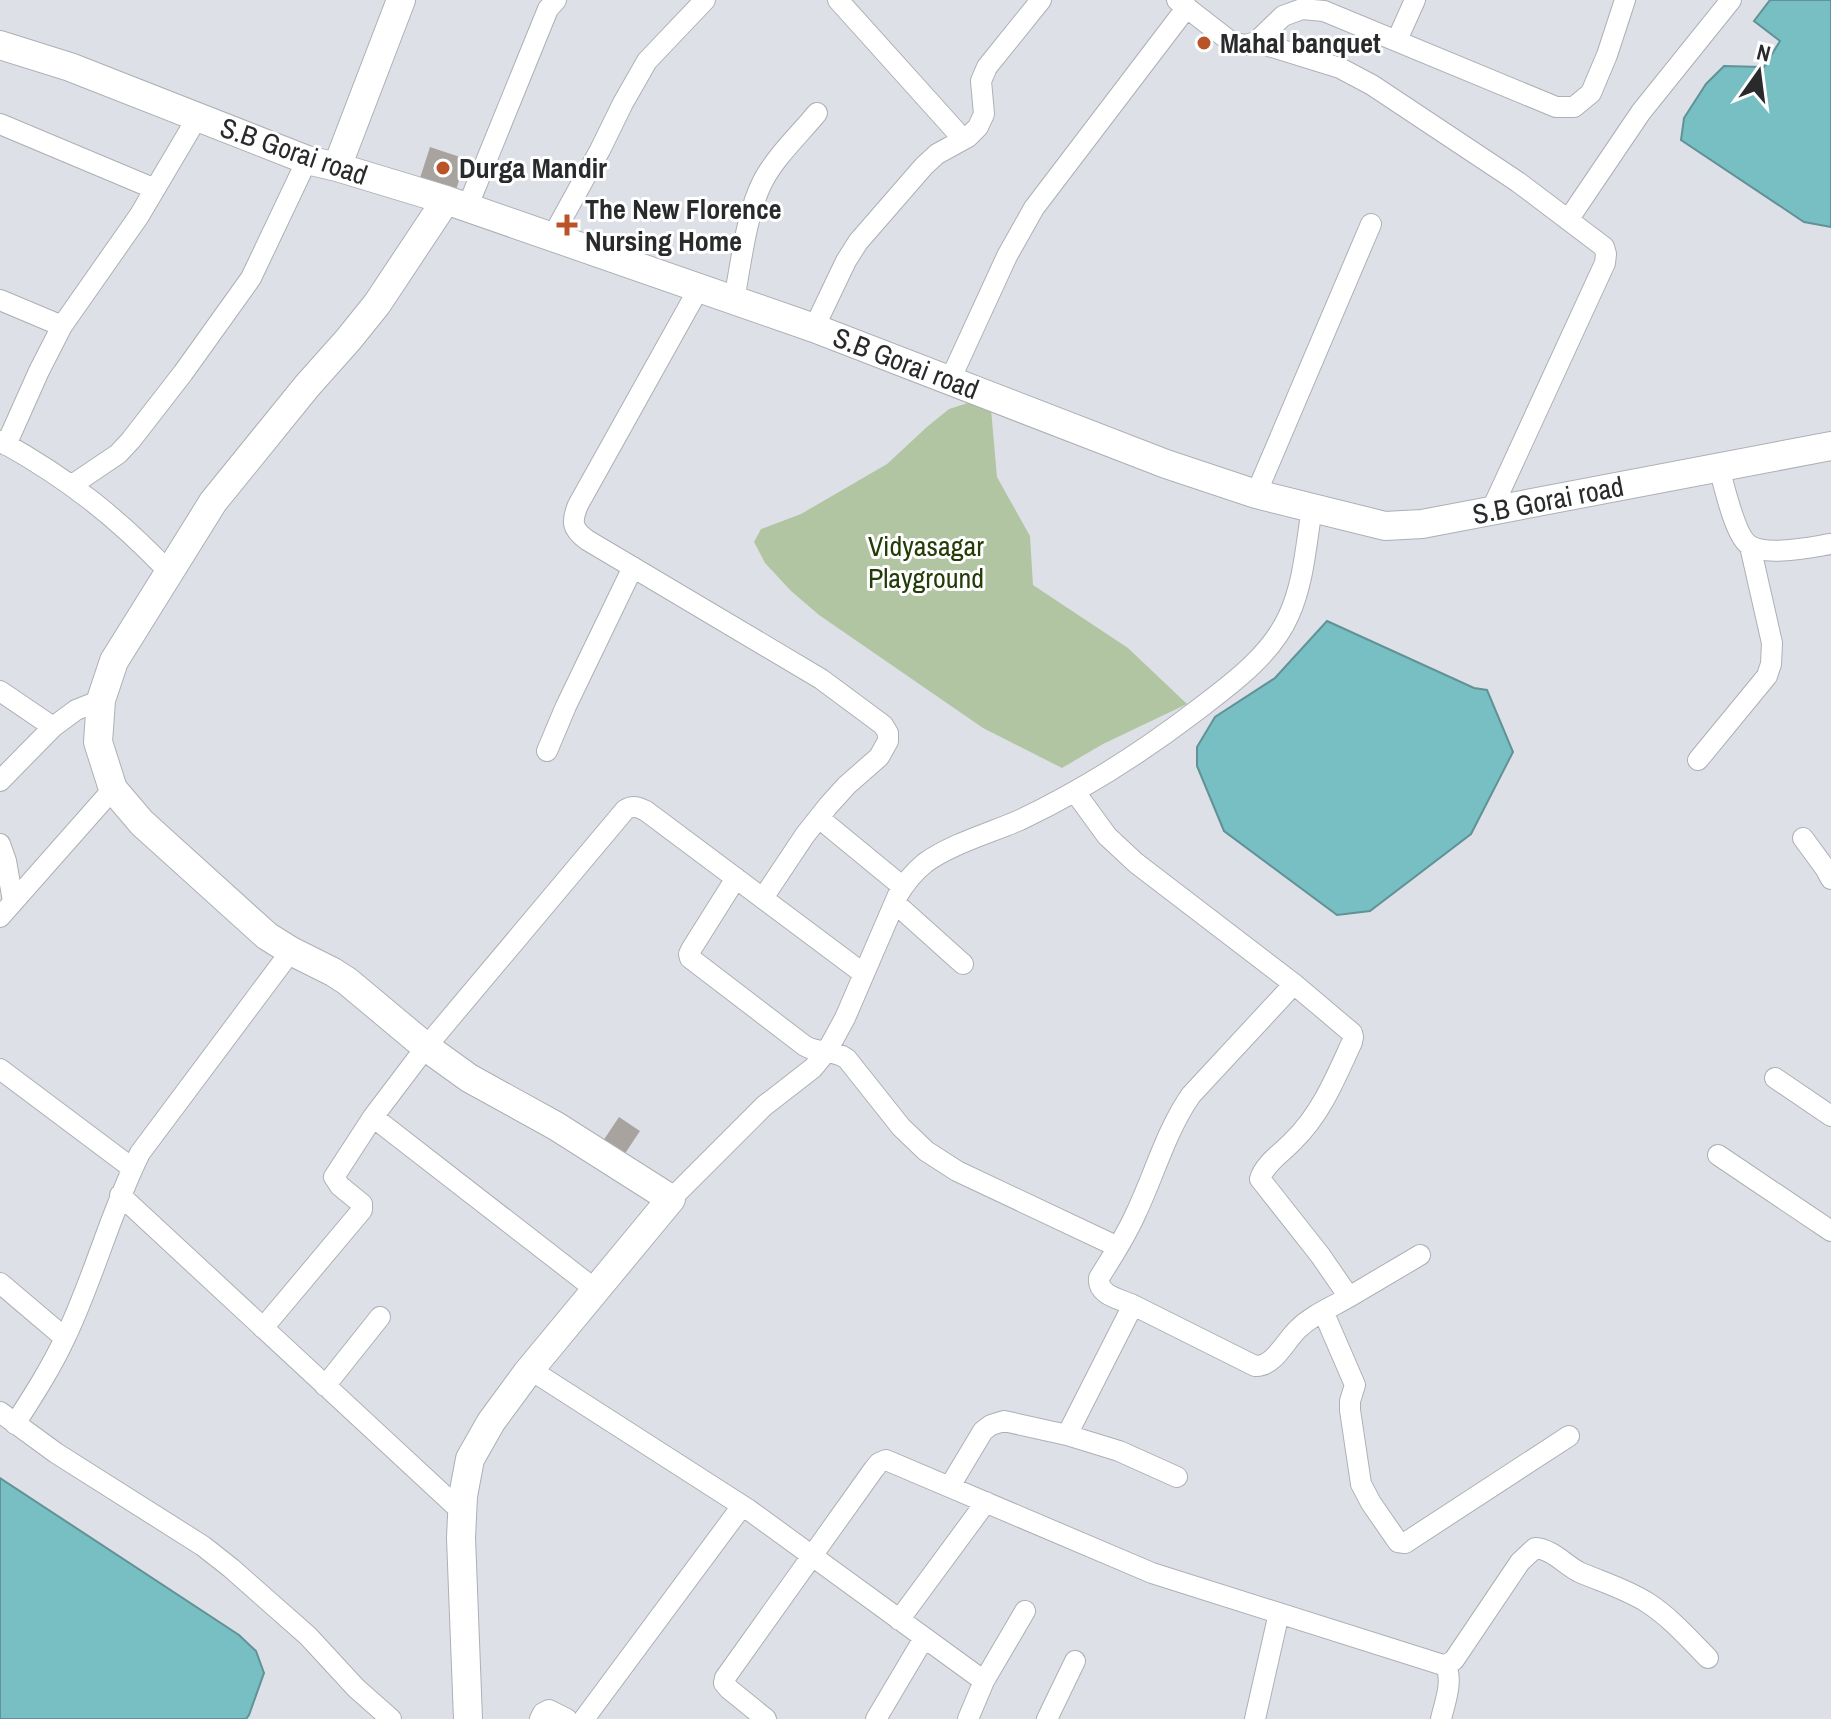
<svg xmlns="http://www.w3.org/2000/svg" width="1831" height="1719" viewBox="0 0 1831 1719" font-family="'Archivo Narrow',sans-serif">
<rect width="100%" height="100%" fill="#dde1e7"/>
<path fill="#b2c5a3" d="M971,402L991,409L997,477L1030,536L1033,585L1128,648L1187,704L1103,744L1062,768L983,728L819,615L791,591L765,563L754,542L761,529L801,514L887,464L928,426L949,409Z"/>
<path fill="#77bfc3" stroke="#609296" stroke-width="2" d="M1770,0H1831V227L1804,222L1681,140L1684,118L1706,84L1724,66L1764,67L1780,41L1754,21Z
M1327,621L1474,688L1487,690L1513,752L1471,834L1370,911L1337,915L1224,831L1197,766V747L1215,717L1275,678Z
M0,1478L239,1635L256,1651L264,1673L249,1715L246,1719H0Z"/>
<path fill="#a9a39f" d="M430,147L466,159L456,190L420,178Z
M619,1117L640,1131L624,1155L603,1141Z"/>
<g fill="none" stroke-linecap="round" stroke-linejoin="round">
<defs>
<path id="street" d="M838,0L963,139
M1177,0L1231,42L1245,45L1256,42L1283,16L1302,9L1324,11L1556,107H1574L1591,93L1607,55L1625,0
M1397,40L1415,0
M1256,42L1340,68L1372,85L1518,182L1604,247L1606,254L1605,263L1491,511
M0,124L155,189
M467,208L548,9L556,0
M1568,220L1641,112L1731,0
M552,237L600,150L623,103L647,61L705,0
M699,288L578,505C571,522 572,529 587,540L821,679L883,725L888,733V741L879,757L847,785L828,806L805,835L763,898
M0,300L62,326
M734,300C741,264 746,215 762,183C774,158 800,134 817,113
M814,328L846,261L858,242L924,166L937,154L968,137L978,127L984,114L981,81L987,67L1041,0
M950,380L1007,256L1034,208L1187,7
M0,441C67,478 117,517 169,572
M6,445L39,371L62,326L139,216L197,118
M1719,468C1724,485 1735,536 1749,545C1766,557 1811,547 1831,544
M72,485L118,454L131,440L183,373L251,278L307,160
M1256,494L1371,224
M0,691L53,727
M547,751L566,706L633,567
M1698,760L1767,676L1771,664L1772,643L1750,546
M0,781L53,727L76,710L101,700
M819,818L903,887
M1803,838L1825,868L1831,879
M0,844L6,861L13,901
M736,878L692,948L689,954L690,958L805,1046C819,1054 834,1049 847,1059L901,1127L926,1151L957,1171L1118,1247
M895,903L963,964
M0,917L113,789
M0,1069L132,1168
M1775,1078L1831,1116
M373,1117L596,1290
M1718,1155L1831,1231
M120,1195L462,1512
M671,1199L764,1106L813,1068L827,1051L845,1018L898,895C905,883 914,872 925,863C951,844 990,833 1020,820C1083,790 1141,753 1196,711C1230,685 1271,656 1289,615C1304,582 1306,544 1312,508
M0,1283L65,1338
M1349,1297L1420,1255
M1133,1305L1255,1366C1274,1367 1285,1341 1298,1329C1312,1315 1332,1307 1349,1297L1320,1255L1260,1179C1264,1164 1283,1152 1293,1141C1321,1114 1336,1077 1352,1042L1353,1037L1352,1033L1294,984
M1323,1311L1355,1385L1350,1401V1410L1361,1484L1371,1503L1398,1542L1405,1543L1569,1436
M263,1328L362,1210V1204L340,1186L334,1177L373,1117L426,1047L625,810C633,805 638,807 646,811L864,974
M531,1370L749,1510L984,1681L968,1719
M325,1386L380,1317
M0,1412L56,1453L203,1546L231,1568L308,1636L356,1688L391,1719
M15,1424C33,1396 51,1368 65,1338C94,1278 110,1213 140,1153L291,951
M1067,1435L1133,1305C1120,1299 1097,1295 1099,1278C1112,1257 1126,1236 1136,1213C1155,1173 1166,1131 1191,1095L1294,984L1136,863L1107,836L1075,792
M950,1486L983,1431L991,1425L1004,1421L1067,1435L1119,1451L1177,1477
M899,1620L986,1502
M984,1681L1025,1611
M540,1719L543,1713L549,1710L567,1719
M584,1719L742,1506
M766,1719L729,1689L724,1683L725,1678L874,1469L879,1463L886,1460L1152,1573L1443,1665H1446L1454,1660L1520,1562L1535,1548C1552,1549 1564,1564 1579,1572C1602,1582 1626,1589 1648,1603C1671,1618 1689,1639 1708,1658
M876,1719L924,1638
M1047,1719L1075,1661
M1255,1719L1279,1613
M1441,1719C1445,1702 1453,1682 1446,1665"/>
<path id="secondary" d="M0,45L70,67L307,160L337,167L446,200L814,328L1166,464L1256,494L1385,526L1422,524L1831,446
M337,167L401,0
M446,200L377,304L348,340L307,386L213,502L114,661L101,700L98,742L113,789L142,823L267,936L291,951L333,972L347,981L426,1047L469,1078L556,1126L671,1199L527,1373L491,1422L470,1459L463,1496L461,1538L468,1719"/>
</defs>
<use href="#street" stroke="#acb0b5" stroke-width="22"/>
<use href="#secondary" stroke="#acb0b5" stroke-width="30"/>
<use href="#street" stroke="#fff" stroke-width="20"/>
<use href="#secondary" stroke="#fff" stroke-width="28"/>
</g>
<g fill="#ba5328" stroke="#fff" stroke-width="3">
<circle cx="1204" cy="43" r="8"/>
<circle cx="443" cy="168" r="8"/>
<path d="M563 213h8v8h8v8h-8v8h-8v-8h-8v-8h8z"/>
</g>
<g text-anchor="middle" stroke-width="6" stroke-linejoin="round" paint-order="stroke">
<g font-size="28" font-weight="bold" fill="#292a2c" stroke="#fff" text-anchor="start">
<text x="1220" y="53">Mahal banquet</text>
<text x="459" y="178">Durga Mandir</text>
<text x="585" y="219">The New Florence<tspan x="585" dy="32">Nursing Home</tspan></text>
</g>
<g font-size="28" fill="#292a2c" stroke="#fff">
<text transform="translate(294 151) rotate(19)" y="10">S.B Gorai road</text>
<text transform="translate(906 363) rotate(21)" y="10">S.B Gorai road</text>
<text transform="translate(1548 500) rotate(-11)" y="10">S.B Gorai road</text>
</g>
<g font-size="28" fill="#243c08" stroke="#fff">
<text x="926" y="556">Vidyasagar<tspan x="926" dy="32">Playground</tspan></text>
</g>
</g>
<g transform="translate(1759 72) rotate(14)" stroke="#ffffff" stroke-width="6" paint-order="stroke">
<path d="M0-6L14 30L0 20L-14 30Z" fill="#292a2c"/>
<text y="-12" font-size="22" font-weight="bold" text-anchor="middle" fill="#292a2c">N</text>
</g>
</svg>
